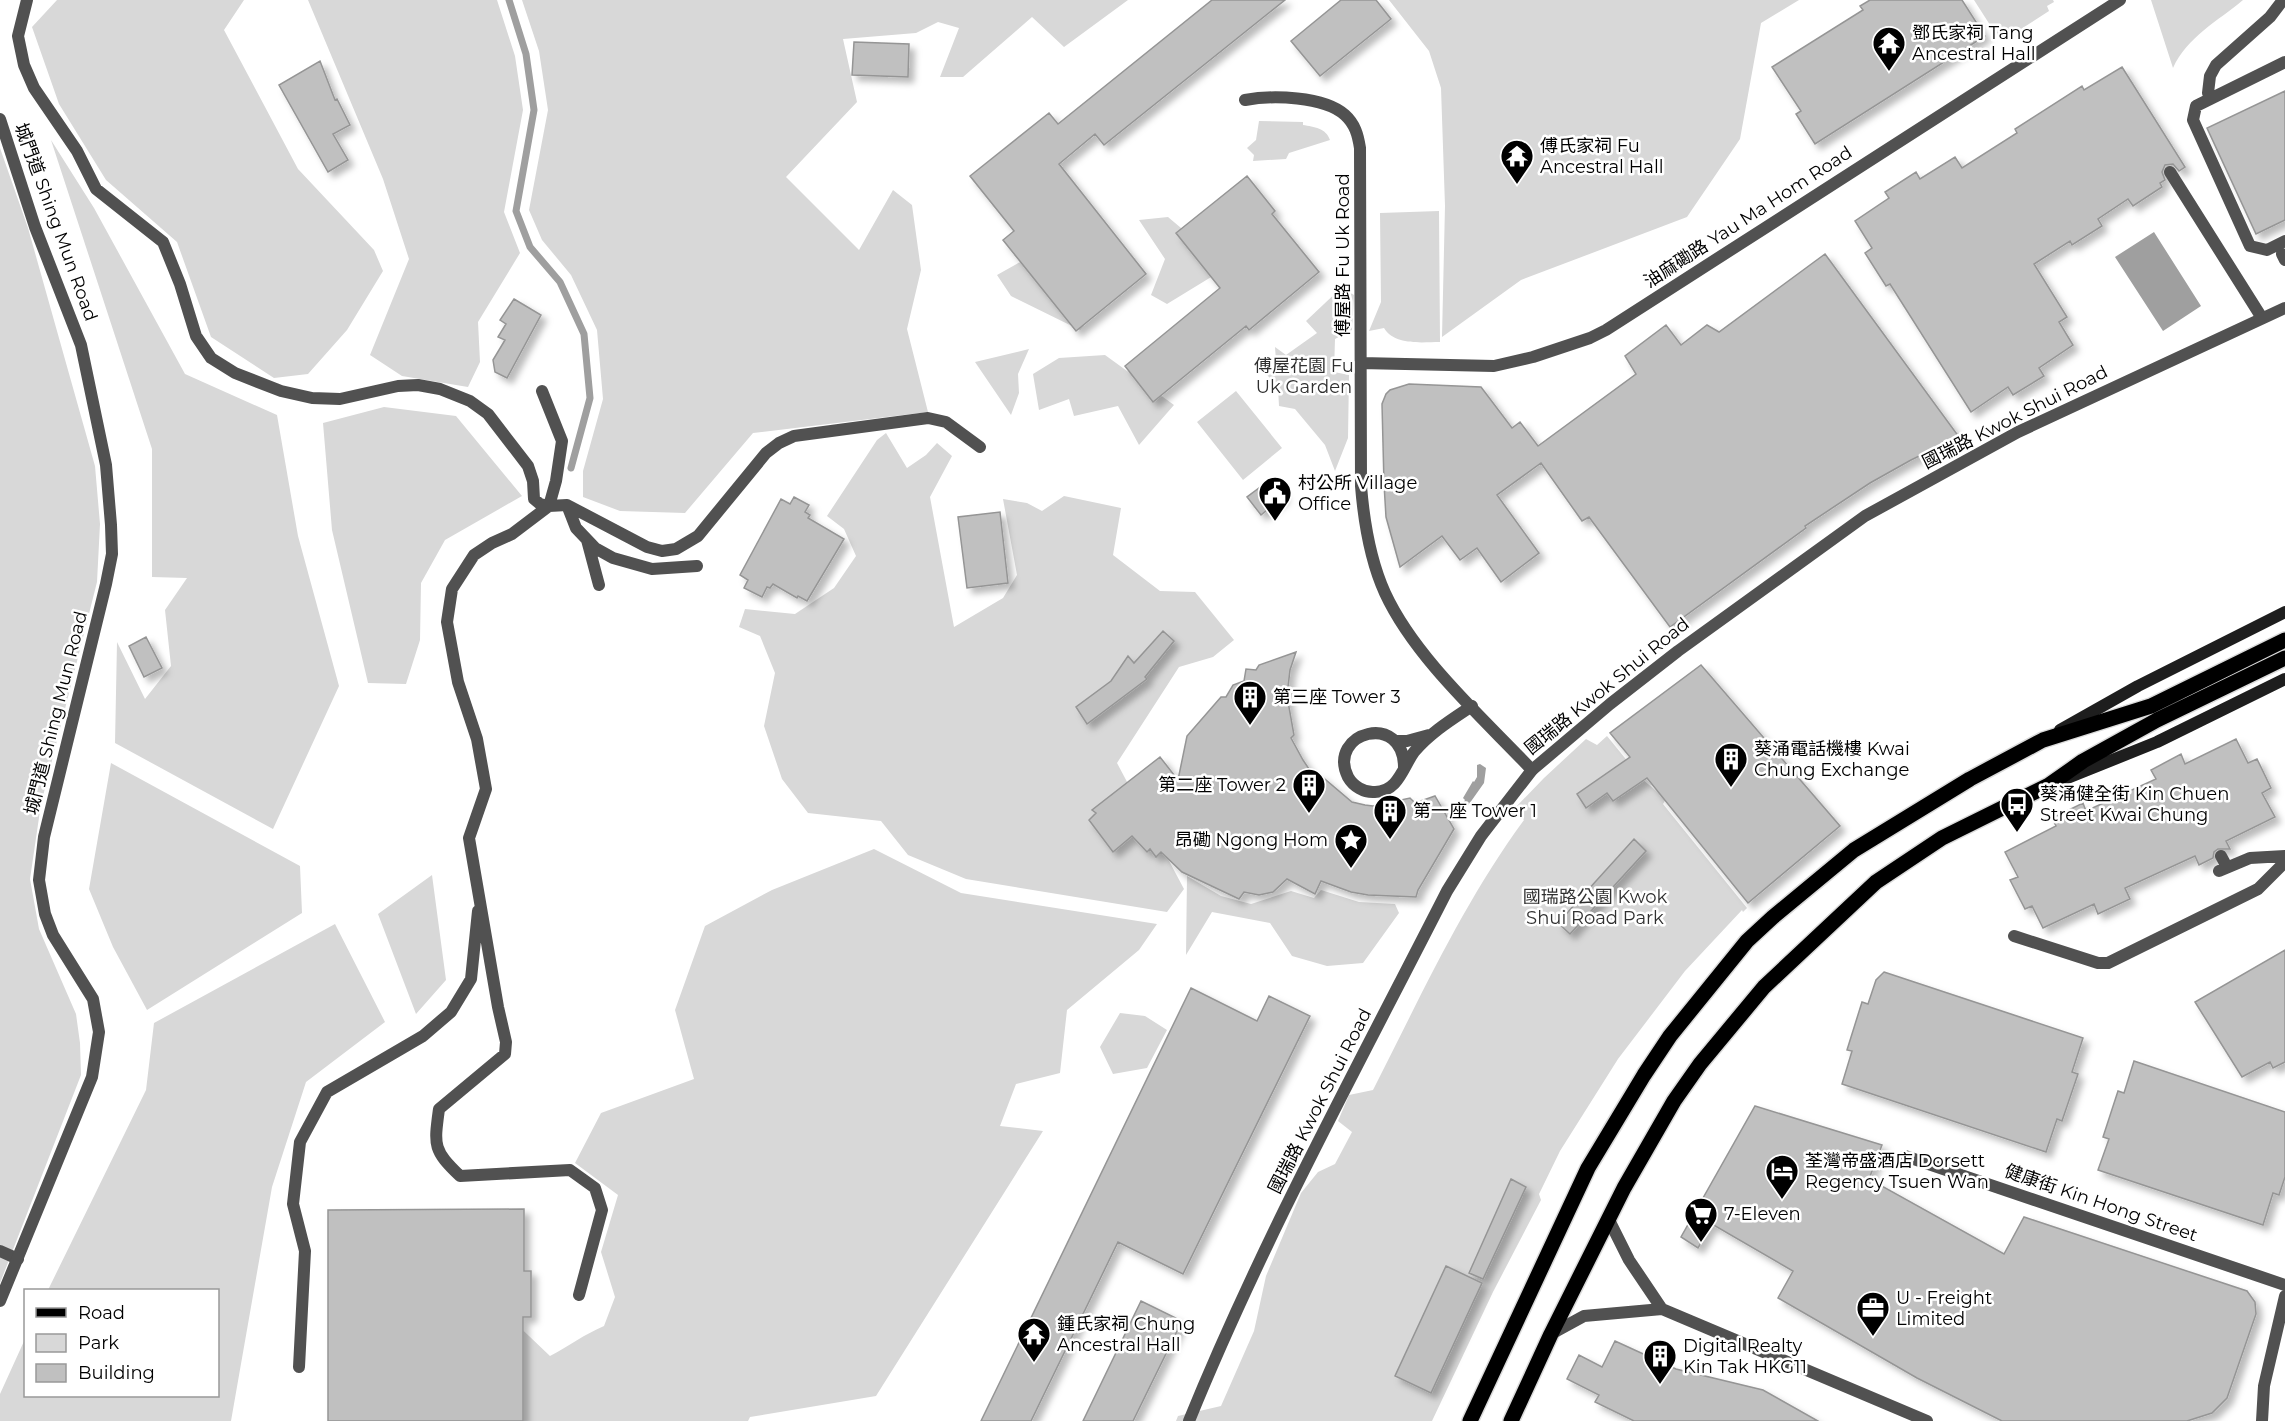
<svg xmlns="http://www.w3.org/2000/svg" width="2285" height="1421" viewBox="0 0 2285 1421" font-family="Montserrat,'Noto Sans TC',sans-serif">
<defs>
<filter id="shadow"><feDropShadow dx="5.5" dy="5.5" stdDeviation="3" flood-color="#0004"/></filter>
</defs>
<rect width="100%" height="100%" fill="#fff"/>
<path fill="#d8d8d8" d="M57,0H244L224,30L298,169L374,250L383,271L347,330L308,374L274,378L211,337L177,242L106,180L59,104L32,27Z
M308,0H497L515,56L523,110L504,212L520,253L478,322L480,362L468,387L402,376L370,355L409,259L383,179Z
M522,0H1128L1064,47L1032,17L963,77H940L959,28L938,22L916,33L843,39L857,102L786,177L859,250L893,190L912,205L921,270L907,329L928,412L753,433L685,513L620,511L583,497V471L603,399L597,330L571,275L542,240L529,210L548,110L539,51Z
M1389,0H1799L1761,23L1740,139L1687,217L1521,280L1442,337L1445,206L1441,88L1429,51Z
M1974,0H2053L2054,2L2047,6L2049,11L2007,38L2005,35L1999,39Z
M2151,0H2243C2218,21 2187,37 2173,68Z
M1259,121L1303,122V125C1314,127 1326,128 1330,140L1289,153L1286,159L1253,161L1254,155L1247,148L1256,140Z
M51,140L94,208L185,374L277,415L298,536L339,686L273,829L115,743L117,642L145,699L171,666L165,610L187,578L152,577V449Z
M0,148L28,228L95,466L100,524L97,582L41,804L30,879L39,929L76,1014L80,1043L81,1075L0,1283Z
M1439,211L1440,342C1422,342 1395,346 1384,328L1369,331L1381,302L1380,213Z
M1168,217L1200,244L1221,271L1167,304L1151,295L1165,259L1139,220Z
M1022,261L1101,304L1080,330L1011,296L997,275Z
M1342,287L1354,295L1352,330L1335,339L1334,372L1349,375L1348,438L1335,471L1325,445L1295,409L1279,406L1278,388L1263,370L1276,361L1275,347L1286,355L1317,333L1306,321Z
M1029,349L1018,374L1019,393L1011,415L975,362Z
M1105,355L1174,405L1139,445L1118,406L1074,416L1069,399L1039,410L1033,374L1059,358Z
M1236,391L1282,448L1243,480L1197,422Z
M384,407L456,416L522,496L445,540L421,583L420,640L406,684L368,683L332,530L323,423Z
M886,433L907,468L926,455L937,443L952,456L930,497L954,627L1003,598L1017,575L1003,499L1027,503L1042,511L1064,496L1121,508L1113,555L1160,591L1195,592L1234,640L1213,657L1179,667L1117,763L1184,889L1167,912L966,879L908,855L881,821L808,813L782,779L764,726L775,673L760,636L739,627L745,609L795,614L834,588L856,556L844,529L827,516L877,440Z
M1607,736L1642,779L1666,799L1663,804L1747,908L1743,912L1742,910L1685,971L1618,1059L1560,1151L1542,1188L1539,1194L1541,1200L1493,1292L1432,1421H1176L1178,1416L1221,1406L1254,1331L1266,1276L1301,1193L1318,1172L1335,1164L1352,1132L1338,1121L1349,1095L1373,1090C1420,998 1463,903 1524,820L1514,809L1544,778L1586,739L1597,745Z
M111,763L300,866L302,913L147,1010L113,947L89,889Z
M874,849L961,893L1157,924L1139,950L1067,1010L1060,1073L1016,1084L1000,1126L1043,1131L876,1396L750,1417L748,1421H503L506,1314L550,1356C569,1346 585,1334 604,1326L615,1297L601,1252L618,1195L575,1163L601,1113L694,1079L675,1010L705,926L772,890Z
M432,875L446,980L416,1014L378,914Z
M1187,876L1221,896L1251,904L1291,891L1314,898L1321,890L1359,902L1395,904L1399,913L1363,963L1327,966L1292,956L1270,923L1212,912L1186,955Z
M335,924L385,1022L306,1082L272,1187L231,1421H0V1394L25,1339L26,1396H218V1290H48L146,1090L154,1023Z
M1120,1013L1145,1016L1167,1030L1147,1068L1113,1074L1100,1047Z"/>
<path fill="#9f9f9f" d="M2154,232L2201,306L2163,331L2115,257Z
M1480,764L1486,768L1484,783L1467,807L1463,803L1465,800L1463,798L1473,781L1474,782L1477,777V765Z"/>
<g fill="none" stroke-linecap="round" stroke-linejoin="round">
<path stroke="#9f9f9f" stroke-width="7" d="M509,0L526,54L534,110L516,211L530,247L560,282L584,334L590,398L571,468"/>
</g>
<path fill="#c0c0c0" stroke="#959595" stroke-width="1.5" filter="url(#shadow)" d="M1212,0H1285L1104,145L1095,134L1059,164L1146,274L1076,331L1003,240L1014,231L970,176L1049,113L1058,124Z
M1341,0H1376L1391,19L1320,76L1291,41Z
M1870,0H1962L1985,36L1815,144L1796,114L1801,111L1772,67L1863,10L1860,6Z
M854,42L909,44L908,77L852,75Z
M320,61L335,100L337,99L350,125L333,134L348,160L328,172L279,85Z
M2122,67L2185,167L2179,171L2173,164L2165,165L2162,172L2165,180L2160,183L2162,187L2133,206L2128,199L2098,219L2102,226L2072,245L2070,241L2034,264L2067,317L2059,322L2073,345L2039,368L2044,376L2013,395L2008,387L1971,412L1890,284L1886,286L1865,253L1872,248L1855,221L1889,198L1885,192L1916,172L1920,179L1955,157L1962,168L2017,133L2015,129L2082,86L2084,90Z
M2285,91V220L2256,234L2207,128Z
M1247,176L1275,211L1272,214L1319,272L1249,330L1246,326L1153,402L1125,366L1220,288L1176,233Z
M1825,254L1959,437L1911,460L1870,483L1805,526L1806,528L1670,627L1589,517L1582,521L1541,463L1497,495L1539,553L1501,582L1477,548L1460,560L1442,536L1400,567L1386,517L1384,484L1382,404L1386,394L1390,390L1409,384L1481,387L1512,428L1520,422L1538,446L1636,374L1625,356L1666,325L1681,345L1707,325L1719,332Z
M514,299L541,315L507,378L495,372L493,360L505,340L498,337L506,324L500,320Z
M1271,479L1284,496L1261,515L1247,497Z
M794,497L809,505L805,512L810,515L808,518L844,539L807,601L798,596L797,598L773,584L770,588L767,587L762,597L744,588L748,580L740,575L781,499L790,504Z
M1000,512L1008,583L967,588L958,517Z
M1163,631L1174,641L1145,677L1147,679L1087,724L1076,707L1111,681L1128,656L1134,663Z
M146,637L162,668L144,677L129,646Z
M1296,652L1290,670L1287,696L1294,735L1291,738L1303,760L1315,778L1320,775L1352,802L1365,805L1373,806L1410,798L1415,803L1435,796L1454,829L1418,890L1416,897L1368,895L1351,892L1321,881L1315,894L1287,879L1273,892L1259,895L1244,892L1239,899L1182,872L1161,852L1156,857L1150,849L1147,852L1132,836L1113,852L1089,820L1096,813L1092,810L1160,757L1178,780L1187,736L1221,697H1226L1233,685L1244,681L1246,669L1256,670L1259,665Z
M1701,665L1840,826L1748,903L1647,778L1613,801L1607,793L1586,808L1577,794L1630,757L1610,733Z
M2236,739L2248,763L2257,759L2271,788L2262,793L2275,817L2226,841L2230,849H2218L2214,852L2213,858L2199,865L2195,856L2125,888L2130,899L2098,914L2094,904L2043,928L2032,906L2025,909L2010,880L2018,877L2005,852L2056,826L2052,818L2083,803L2086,811L2156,779L2151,770L2181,754L2185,764Z
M1634,839L1646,851L1570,934L1558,923Z
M2285,950V1062L2273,1068L2270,1062L2242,1077L2195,1002Z
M1884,972L2083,1038L2072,1072L2078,1074L2062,1121L2057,1119L2046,1152L1842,1084L1852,1051L1847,1050L1862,1002L1868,1004L1876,980Z
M1191,988L1257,1021L1269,996L1310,1016L1183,1274L1118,1242L1031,1421H981Z
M2134,1061L2285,1112V1177L2279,1195L2273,1193L2263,1225L2098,1170L2109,1139L2103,1137L2118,1091L2124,1093Z
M1755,1106L1882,1145L1869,1179L2004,1254L2024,1217L2247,1291L2255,1302L2256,1314L2227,1398L2212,1413L2187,1421H2002L1917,1378L1778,1298L1793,1271L1712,1224L1698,1248L1681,1237Z
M1511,1179L1526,1187L1483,1279L1469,1273Z
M524,1209V1271H531V1317H523V1421H328V1210Z
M1446,1266L1482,1283L1431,1393L1395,1376Z
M1141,1301L1182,1321L1133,1421H1083Z
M1615,1341L1676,1369L1763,1390L1818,1421H1634L1595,1402L1599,1395L1567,1379L1579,1355L1602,1367Z"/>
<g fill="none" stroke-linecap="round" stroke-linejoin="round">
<defs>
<path id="primary" d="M1470,1421L1588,1168L1644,1075L1670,1036L1747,941L1773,917L1854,850L1970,779L2043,740L2151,706L2285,640
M1511,1421L1551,1334L1624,1188L1674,1101L1700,1064L1764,987L1876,882L1942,838L2049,785L2083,761L2157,720L2285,658"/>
</defs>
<use href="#primary" stroke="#dbdbdb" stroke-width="18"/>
<path stroke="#515151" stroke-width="12" d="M27,0L18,36L24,65L34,88L77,151L96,189L163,242L180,284L196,336L211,358L235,373L281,391L312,398L340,399L398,386L418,385L440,389L470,401L488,414L528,466L533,481L534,499L540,504L549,506
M2285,62L2196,106L2193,120L2250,246L2267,250L2285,241
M2208,93L2210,76L2216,65L2270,17L2283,0
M2170,172L2262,318
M2282,254L2285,260
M542,391L562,441L556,481L549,506L567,505L647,547L662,551L676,549L698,536L766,453L779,443L794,436L928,418L946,422L980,447
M567,505L576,528L595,548L613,558L652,569L697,566
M549,506L512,534L492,543L474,555L452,589L447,622L458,682L477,739L486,789L469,838L498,1007L506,1042L505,1054L439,1109C434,1146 433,1150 460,1176L570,1170L595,1188L602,1210L579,1295
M587,540L599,585
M1395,741H1407L1429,735
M1404,769C1405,710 1326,732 1348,777C1353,786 1364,793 1375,792C1398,792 1403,767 1414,752C1430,733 1451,720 1472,706
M2221,856L2227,867
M2219,871L2250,858L2285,856
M2014,936L2098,963H2108L2258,889L2285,862
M0,1251L18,1259
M299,1367L305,1251L293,1204L300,1142L327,1092L423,1036L451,1012L471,979L478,911"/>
<path stroke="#515151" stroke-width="12" d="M1245,100C1272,95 1324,96 1345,115C1355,124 1358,135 1360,148L1361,486C1364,523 1370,560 1385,593C1415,658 1483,718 1532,770
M0,119L35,227L81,345L106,465L111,525L112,554L106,584L44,837L39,880L45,914L53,935L93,999L99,1032L92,1077L0,1301
M1361,363L1494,366L1533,357L1590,338L1606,330L2120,0
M1905,1156L2285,1285"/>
<path stroke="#515151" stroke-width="12" d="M1609,1220L1629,1260L1662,1309
M1551,1334L1584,1316L1662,1309L1927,1421
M1189,1421C1263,1239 1358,1066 1447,891L1481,836L1532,770L1610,704L1678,651L1865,516L2018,432L2285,308
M2262,1421L2264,1386L2285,1296"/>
<path stroke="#1e1e1e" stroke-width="12" d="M2060,730L2138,686L2285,612
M2065,779L2157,742L2285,679"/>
<use href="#primary" stroke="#000" stroke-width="15"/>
</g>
<defs>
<symbol id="temple-pin" viewBox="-11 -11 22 30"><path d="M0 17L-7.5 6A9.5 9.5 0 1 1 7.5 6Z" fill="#000" stroke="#fff"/><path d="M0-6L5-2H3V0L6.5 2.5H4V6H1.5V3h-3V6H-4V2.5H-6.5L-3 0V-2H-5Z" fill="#fff"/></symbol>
<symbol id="civic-pin" viewBox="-11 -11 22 30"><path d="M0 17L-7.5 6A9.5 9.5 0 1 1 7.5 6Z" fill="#000" stroke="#fff"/><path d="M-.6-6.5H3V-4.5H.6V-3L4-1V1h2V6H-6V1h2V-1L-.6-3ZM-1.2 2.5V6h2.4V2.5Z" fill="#fff"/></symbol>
<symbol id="building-pin" viewBox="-11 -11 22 30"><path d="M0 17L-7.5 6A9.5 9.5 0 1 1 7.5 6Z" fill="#000" stroke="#fff"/><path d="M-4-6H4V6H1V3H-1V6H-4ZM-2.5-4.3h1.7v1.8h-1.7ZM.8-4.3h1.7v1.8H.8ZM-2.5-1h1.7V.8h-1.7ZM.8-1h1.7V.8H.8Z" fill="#fff"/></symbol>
<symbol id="bus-pin" viewBox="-11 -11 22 30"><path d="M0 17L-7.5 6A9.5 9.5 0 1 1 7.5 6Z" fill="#000" stroke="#fff"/><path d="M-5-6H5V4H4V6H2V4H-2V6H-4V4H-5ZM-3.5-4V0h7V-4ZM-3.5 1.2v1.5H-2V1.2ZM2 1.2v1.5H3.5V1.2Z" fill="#fff"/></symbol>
<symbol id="sight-pin" viewBox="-11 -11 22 30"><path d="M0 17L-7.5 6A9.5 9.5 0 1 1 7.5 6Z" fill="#000" stroke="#fff"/><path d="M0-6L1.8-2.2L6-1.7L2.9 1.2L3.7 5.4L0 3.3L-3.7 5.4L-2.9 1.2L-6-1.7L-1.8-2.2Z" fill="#fff"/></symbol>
<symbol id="hotel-pin" viewBox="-11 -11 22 30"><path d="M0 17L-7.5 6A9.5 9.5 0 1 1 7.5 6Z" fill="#000" stroke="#fff"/><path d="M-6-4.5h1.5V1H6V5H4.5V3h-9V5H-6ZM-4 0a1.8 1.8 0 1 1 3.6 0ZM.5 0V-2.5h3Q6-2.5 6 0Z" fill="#fff"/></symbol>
<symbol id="supermarket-pin" viewBox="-11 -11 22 30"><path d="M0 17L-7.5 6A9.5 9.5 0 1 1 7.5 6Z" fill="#000" stroke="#fff"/><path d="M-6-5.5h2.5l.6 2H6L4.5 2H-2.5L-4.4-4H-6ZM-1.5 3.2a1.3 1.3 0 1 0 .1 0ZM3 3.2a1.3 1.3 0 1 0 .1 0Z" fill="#fff"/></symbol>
<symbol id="office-pin" viewBox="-11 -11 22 30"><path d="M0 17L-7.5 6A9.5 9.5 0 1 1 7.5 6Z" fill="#000" stroke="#fff"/><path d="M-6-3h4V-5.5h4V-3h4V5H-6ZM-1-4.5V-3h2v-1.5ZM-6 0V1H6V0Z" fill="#fff"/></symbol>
</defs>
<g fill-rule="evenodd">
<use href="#temple-pin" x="1870" y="24" width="38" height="52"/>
<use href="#temple-pin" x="1498" y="137" width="38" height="52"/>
<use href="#civic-pin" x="1256" y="474" width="38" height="52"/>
<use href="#building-pin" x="1231" y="678" width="38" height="52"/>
<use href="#building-pin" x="1712" y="740" width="38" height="52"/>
<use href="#building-pin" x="1290" y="766" width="38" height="52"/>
<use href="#bus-pin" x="1998" y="785" width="38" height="52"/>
<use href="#building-pin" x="1371" y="792" width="38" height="52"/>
<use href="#sight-pin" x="1332" y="821" width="38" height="52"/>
<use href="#hotel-pin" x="1763" y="1152" width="38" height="52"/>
<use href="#supermarket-pin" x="1682" y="1195" width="38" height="52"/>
<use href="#office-pin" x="1854" y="1289" width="38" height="52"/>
<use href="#temple-pin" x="1015" y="1315" width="38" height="52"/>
<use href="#building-pin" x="1641" y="1337" width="38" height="52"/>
</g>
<g text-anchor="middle" stroke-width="5" stroke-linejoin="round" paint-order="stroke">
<g font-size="18" fill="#000" stroke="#fff" text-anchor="start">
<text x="1912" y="39">鄧氏家祠 Tang<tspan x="1912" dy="21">Ancestral Hall</tspan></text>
<text x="1540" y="152">傅氏家祠 Fu<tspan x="1540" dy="21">Ancestral Hall</tspan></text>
<text x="1298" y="489">村公所 Village<tspan x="1298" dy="21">Office</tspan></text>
<text x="1273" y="703">第三座 Tower 3</text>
<text x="1754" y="755">葵涌電話機樓 Kwai<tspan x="1754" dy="21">Chung Exchange</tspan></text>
<text x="1286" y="791" text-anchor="end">第二座 Tower 2</text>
<text x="2040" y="800">葵涌健全街 Kin Chuen<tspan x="2040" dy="21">Street Kwai Chung</tspan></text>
<text x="1413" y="817">第一座 Tower 1</text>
<text x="1328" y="846" text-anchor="end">昂磡 Ngong Hom</text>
<text x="1805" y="1167">荃灣帝盛酒店 Dorsett<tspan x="1805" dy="21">Regency Tsuen Wan</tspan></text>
<text x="1724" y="1220">7-Eleven</text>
<text x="1896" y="1304">U - Freight<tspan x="1896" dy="21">Limited</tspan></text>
<text x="1057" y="1330">鍾氏家祠 Chung<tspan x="1057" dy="21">Ancestral Hall</tspan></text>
<text x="1683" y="1352">Digital Realty<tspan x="1683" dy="21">Kin Tak HKG11</tspan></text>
</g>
<g font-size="18" fill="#000" stroke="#fff">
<text transform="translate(1748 217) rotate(-33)" y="6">油麻磡路 Yau Ma Hom Road</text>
<text transform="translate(56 222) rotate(70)" y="6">城門道 Shing Mun Road</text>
<text transform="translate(1343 255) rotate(-90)" y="6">傅屋路 Fu Uk Road</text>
<text transform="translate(2015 417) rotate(-27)" y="6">國瑞路 Kwok Shui Road</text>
<text transform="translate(1607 686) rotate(-39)" y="6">國瑞路 Kwok Shui Road</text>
<text transform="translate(56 713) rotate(-76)" y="6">城門道 Shing Mun Road</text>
<text transform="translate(1320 1101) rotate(-63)" y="6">國瑞路 Kwok Shui Road</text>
<text transform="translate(2101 1203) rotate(19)" y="6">健康街 Kin Hong Street</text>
</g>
<g font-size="18" fill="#2f2f2f" stroke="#fff">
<text x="1304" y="372">傅屋花園 Fu<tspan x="1304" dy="21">Uk Garden</tspan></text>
<text x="1595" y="903">國瑞路公園 Kwok<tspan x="1595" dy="21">Shui Road Park</tspan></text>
</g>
</g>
<rect x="24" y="1289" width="195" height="108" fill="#ffffff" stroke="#999999" stroke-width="1.5"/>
<rect x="36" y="1308" width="30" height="9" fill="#000000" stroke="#999999" stroke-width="1.5"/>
<text x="78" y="1319" font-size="18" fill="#000000">Road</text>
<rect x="36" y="1334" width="30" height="18" fill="#d8d8d8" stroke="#999999" stroke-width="1.5"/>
<text x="78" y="1349" font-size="18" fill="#000000">Park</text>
<rect x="36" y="1364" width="30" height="18" fill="#c0c0c0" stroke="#999999" stroke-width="1.5"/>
<text x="78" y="1379" font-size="18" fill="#000000">Building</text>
</svg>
